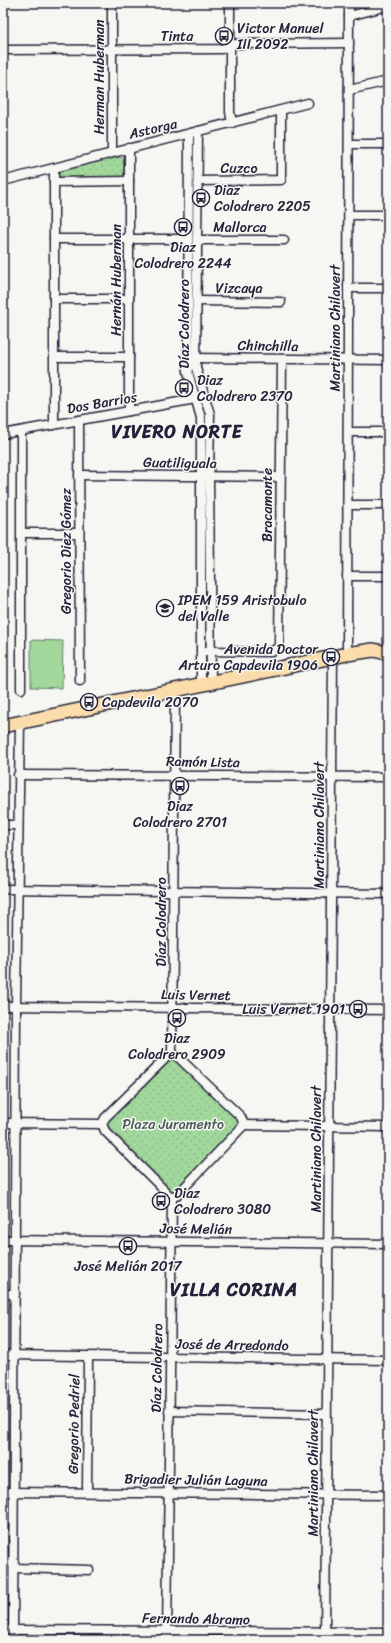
<svg xmlns="http://www.w3.org/2000/svg" width="391" height="1643" font-family="Sriracha,sans-serif">
	<defs>
		<pattern id="park-dots" width="8" height="8" patternUnits="userSpaceOnUse"><rect width="8" height="8" fill="#a2d89c"/><path d="M2 2h.1M6 6h.1" fill="none" stroke="#8bb987" stroke-width="1.8" stroke-linecap="round"/></pattern>
	</defs>
	<rect width="100%" height="100%" fill="#f6f6f2"/>
	<filter id="ink" filterUnits="userSpaceOnUse"><feTurbulence type="fractalNoise" baseFrequency=".025" numOctaves="2"/><feDisplacementMap in="SourceGraphic" scale="8" xChannelSelector="R" yChannelSelector="G"/><feConvolveMatrix kernelMatrix="1 2 1 2 8 2 1 2 1" color-interpolation-filters="sRGB"/></filter>
	<g filter="url(#ink)">
		<!-- green -->
		<path fill="#a2d89c" stroke="#627d6c" d="M31,640L63,641L62,688L31,687Z"/>
		<!-- park -->
		<g fill="url(#park-dots)" stroke="#627d6c">
			<path d="M120,157L124,160V176L122,178L59,179L58,177L59,171Z"/>
			<path d="M168,1056H177L244,1125L172,1198L102,1124Z"/>
		</g>
		<g fill="none" stroke-linecap="round" stroke-linejoin="round">
			<defs>
				<g id="minor">
					<path d="M112,3V152"/>
					<path d="M230,3V112L232,123"/>
					<path d="M349,16L388,6"/>
					<path d="M3,50L221,49L236,44L349,43"/>
					<path d="M349,90L388,81"/>
					<path d="M198,131L196,368L210,414L209,477L211,682"/>
					<path d="M189,134L188,372L201,418V684"/>
					<path d="M349,144H388"/>
					<path d="M54,168V425"/>
					<path d="M3,181L308,103"/>
					<path d="M198,181L281,180V111"/>
					<path d="M54,182L129,181"/>
					<path d="M349,215H388"/>
					<path d="M54,239H188"/>
					<path d="M197,240H284"/>
					<path d="M348,288H388"/>
					<path d="M54,299H129"/>
					<path d="M197,301L281,302"/>
					<path d="M54,357H129"/>
					<path d="M193,358L388,360"/>
					<path d="M129,411V148"/>
					<path d="M79,420L80,681"/>
					<path d="M348,432H388"/>
					<path d="M3,434L201,398"/>
					<path d="M79,475L280,477"/>
					<path d="M348,505H388"/>
					<path d="M22,533H79"/>
					<path d="M347,576H388"/>
					<path d="M206,651L271,652L279,647L282,359"/>
					<path d="M347,654L349,3"/>
					<path d="M21,689V431"/>
					<path d="M18,775L388,777"/>
					<path d="M3,825H18"/>
					<path d="M3,889L388,894"/>
					<path d="M3,1006L388,1010"/>
					<path d="M172,1054L175,690"/>
					<path d="M172,1054L177,1056L241,1117L244,1125"/>
					<path d="M3,1123L102,1124"/>
					<path d="M102,1124L105,1131L172,1198"/>
					<path d="M102,1124L105,1118L168,1056L172,1054"/>
					<path d="M244,1125L388,1127"/>
					<path d="M172,1198L177,1195L244,1125"/>
					<path d="M3,1240L388,1244"/>
					<path d="M3,1294H15"/>
					<path d="M3,1355L388,1360"/>
					<path d="M169,1411L326,1414"/>
					<path d="M87,1491L88,1357"/>
					<path d="M3,1492L388,1495"/>
					<path d="M3,1562H14"/>
					<path d="M14,1568L89,1570"/>
					<path d="M3,1630L388,1632"/>
					<path d="M13,1640L16,1006L20,722"/>
					<path d="M167,1640L172,1198"/>
					<path d="M325,1640L333,657"/>
				</g>
				<path id="primary" d="M3,726L347,654L373,650L388,653"/>
			</defs>
			<!-- minor casing -->
			<use href="#minor" stroke="#22223b" stroke-width="11"/>
			<!-- primary casing -->
			<use href="#primary" stroke="#22223b" stroke-width="16"/>
			<!-- minor -->
			<use href="#minor" stroke="#f6f6f2" stroke-width="8"/>
			<!-- primary -->
			<use href="#primary" stroke="#faddab" stroke-width="13"/>
		</g>
	</g>
	<!-- icons -->
	<defs>
		<symbol id="bus-ring" viewBox="-11 -11 22 22"><circle r="9.5" fill="#f6f6f2" stroke="#22223b" stroke-width="1.5"/><path d="M-5-6H5V4H4V6H2V4H-2V6H-4V4H-5ZM-3.5-4V0h7V-4ZM-3.5 1.2v1.5H-2V1.2ZM2 1.2v1.5H3.5V1.2Z" fill="#22223b"/></symbol>
		<symbol id="school-ring" viewBox="-11 -11 22 22"><circle r="9.5" fill="#f6f6f2" stroke="#22223b" stroke-width="1.5"/><path d="M0-5L7-2L0 1L-7-2ZM-4 1L0 2.5L4 1V4Q0 6-4 4Z" fill="#22223b"/></symbol>
	</defs>
	<g fill-rule="evenodd">
		<use href="#bus-ring" x="214" y="26" width="20" height="20"/>
		<use href="#bus-ring" x="191" y="188" width="20" height="20"/>
		<use href="#bus-ring" x="173" y="217" width="20" height="20"/>
		<use href="#bus-ring" x="174" y="378" width="20" height="20"/>
		<use href="#school-ring" x="155" y="598" width="20" height="20"/>
		<use href="#bus-ring" x="321" y="647" width="20" height="20"/>
		<use href="#bus-ring" x="79" y="692" width="20" height="20"/>
		<use href="#bus-ring" x="170" y="776" width="20" height="20"/>
		<use href="#bus-ring" x="348" y="999" width="20" height="20"/>
		<use href="#bus-ring" x="167" y="1008" width="20" height="20"/>
		<use href="#bus-ring" x="151" y="1191" width="20" height="20"/>
		<use href="#bus-ring" x="118" y="1236" width="20" height="20"/>
	</g>
	<g text-anchor="middle" dominant-baseline="central" stroke-width="3" stroke-linejoin="round" paint-order="stroke">
		<!-- poi labels -->
		<g font-size="14" fill="#22223b" stroke="#f6f6f2" text-anchor="start">
			<text x="237" y="28">Victor Manuel<tspan x="237" dy="16">III 2092</tspan></text>
			<text x="214" y="190">Diaz<tspan x="214" dy="16">Colodrero 2205</tspan></text>
			<text x="183" y="247" text-anchor="middle">Diaz<tspan x="183" dy="16">Colodrero 2244</tspan></text>
			<text x="197" y="380">Diaz<tspan x="197" dy="16">Colodrero 2370</tspan></text>
			<text x="178" y="600">IPEM 159 Aristobulo<tspan x="178" dy="16">del Valle</tspan></text>
			<text x="318" y="649" text-anchor="end">Avenida Doctor<tspan x="318" dy="16">Arturo Capdevila 1906</tspan></text>
			<text x="102" y="702">Capdevila 2070</text>
			<text x="180" y="806" text-anchor="middle">Diaz<tspan x="180" dy="16">Colodrero 2701</tspan></text>
			<text x="345" y="1009" text-anchor="end">Luis Vernet 1901</text>
			<text x="177" y="1038" text-anchor="middle">Diaz<tspan x="177" dy="16">Colodrero 2909</tspan></text>
			<text x="174" y="1193">Diaz<tspan x="174" dy="16">Colodrero 3080</tspan></text>
			<text x="128" y="1266" text-anchor="middle">José Melián 2017</text>
		</g>
		<!-- street labels -->
		<g font-size="14" fill="#22223b" stroke="#f6f6f2">
			<text x="177" y="36">Tinta</text>
			<text transform="translate(99 77) rotate(-90)">Herman Huberman</text>
			<text transform="translate(153 129) rotate(-13)">Astorga</text>
			<text x="239" y="168">Cuzco</text>
			<text x="240" y="227">Mallorca</text>
			<text transform="translate(116 280) rotate(-90)">Hernán Huberman</text>
			<text x="239" y="288">Vizcaya</text>
			<text transform="translate(184 324) rotate(-90)">Díaz Colodrero</text>
			<text transform="translate(335 328) rotate(-90)">Martiniano Chilavert</text>
			<text transform="translate(268 346) rotate(1)">Chinchilla</text>
			<text transform="translate(102 403) rotate(-10)">Dos Barrios</text>
			<text transform="translate(180 463) rotate(1)">Guatiliguala</text>
			<text transform="translate(267 505) rotate(-90)">Bracamonte</text>
			<text transform="translate(66 551) rotate(-90)">Gregorio Diez Gómez</text>
			<text transform="translate(203 762) rotate(1)">Ramón Lista</text>
			<text transform="translate(319 825) rotate(-90)">Martiniano Chilavert</text>
			<text transform="translate(161 922) rotate(-90)">Díaz Colodrero</text>
			<text transform="translate(196 995) rotate(1)">Luis Vernet</text>
			<text transform="translate(316 1149) rotate(-90)">Martiniano Chilavert</text>
			<text transform="translate(196 1229) rotate(1)">José Melián</text>
			<text transform="translate(232 1345) rotate(1)">José de Arredondo</text>
			<text transform="translate(157 1368) rotate(-89)">Díaz Colodrero</text>
			<text transform="translate(74 1424) rotate(-89)">Gregorio Pedriel</text>
			<text transform="translate(313 1473) rotate(-90)">Martiniano Chilavert</text>
			<text transform="translate(196 1480) rotate(1)">Brigadier Julián Laguna</text>
			<text transform="translate(196 1619) rotate(1)">Fernando Abramo</text>
		</g>
		<!-- park labels -->
		<g font-size="14" fill="#485958" stroke="#f6f6f2">
			<text x="173" y="1124">Plaza Juramento</text>
		</g>
		<!-- district labels -->
		<g font-size="18" font-weight="bold" letter-spacing="1" fill="#22223b" stroke="#f6f6f2">
			<text x="177" y="432">VIVERO NORTE</text>
			<text x="234" y="1290">VILLA CORINA</text>
		</g>
	</g>
	<!-- margin -->
	<rect width="391" height="1643" fill="none" stroke="#f6f6f2" stroke-width="16"/>
	<rect x="8" y="8" width="375" height="1627" fill="none" stroke="#22223b" stroke-width="1.5" filter="url(#ink)"/>
</svg>
